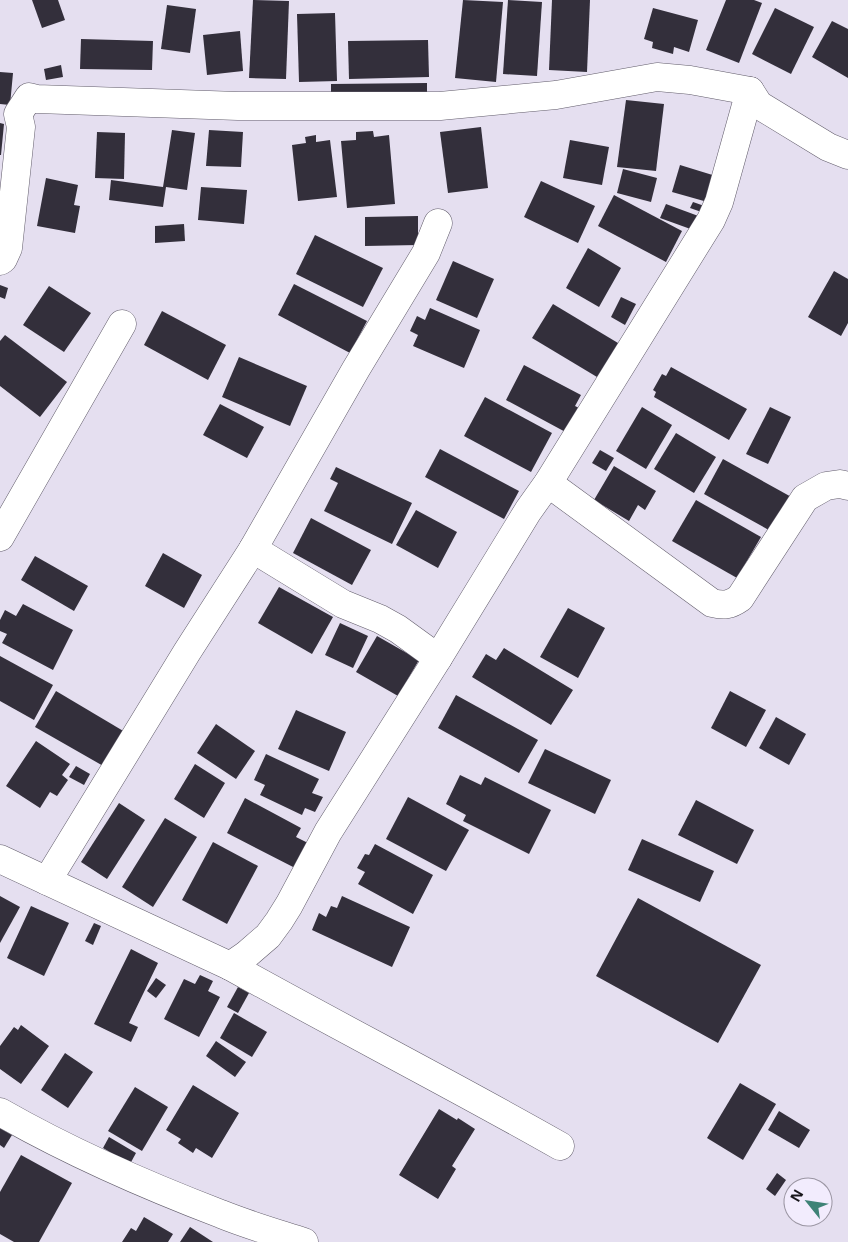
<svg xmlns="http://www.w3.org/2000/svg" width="848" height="1242" font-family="'Open Sans',sans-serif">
	<rect width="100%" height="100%" fill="#e5dff0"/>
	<!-- building -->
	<g fill="#332f3b">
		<path d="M32,0H58L65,20L42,28Z"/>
		<path d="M253,0L289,1L286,79L249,78Z"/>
		<path d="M463,0L503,2L496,82L455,78Z"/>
		<path d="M508,0L542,2L537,76L503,74Z"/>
		<path d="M552,0H590L587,72L549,70Z"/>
		<path d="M726,0H754L762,3L739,63L706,50Z"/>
		<path d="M167,5L196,9L190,53L161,49Z"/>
		<path d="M653,8L698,20L689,52L674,47L673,54L652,48L653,42L644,39Z"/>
		<path d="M775,8L814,27L791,74L752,54Z"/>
		<path d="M335,13L337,81L299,82L297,14Z"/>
		<path d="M832,21L848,29V78L812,57Z"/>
		<path d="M240,31L243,71L207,75L203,35Z"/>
		<path d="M81,39L153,41L152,70L80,69Z"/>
		<path d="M428,40L429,77L349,79L348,41Z"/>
		<path d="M61,65L63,77L46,80L44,69Z"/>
		<path d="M0,72L13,73L10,105L0,104Z"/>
		<path d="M427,83V94L331,95V84Z"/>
		<path d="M626,100L664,104L656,171L617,167Z"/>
		<path d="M0,123L4,124L1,155H0Z"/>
		<path d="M481,127L488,188L448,193L440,132Z"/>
		<path d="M172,130L195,133L187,190L166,187L163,207L109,200L111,180L163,187Z"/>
		<path d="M209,130L243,132L241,167L206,166Z"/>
		<path d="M373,131L374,137L389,135L395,204L347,208L341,141L356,140V132Z"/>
		<path d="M97,132L125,133L124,179L95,178Z"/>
		<path d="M316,135V142L330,140L337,197L298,201L292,145L306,143L305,137Z"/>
		<path d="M570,140L609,147L602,185L563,178Z"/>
		<path d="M680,165L719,177L711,203L672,192Z"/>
		<path d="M623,169L657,178L651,202L617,193Z"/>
		<path d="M46,178L78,185L74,205L80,206L75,233L37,226Z"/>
		<path d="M541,181L595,206L578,243L524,217Z"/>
		<path d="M201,187L247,190L244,224L198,220Z"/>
		<path d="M614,195L682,231L666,262L598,226Z"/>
		<path d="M693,202L713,209L710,215L690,208Z"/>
		<path d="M666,204L701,217L696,231L660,218Z"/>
		<path d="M418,216V245L365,246V217Z"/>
		<path d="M184,224L185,241L155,243V226Z"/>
		<path d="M315,235L383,268L363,307L296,274Z"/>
		<path d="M588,248L621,268L599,307L566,288Z"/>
		<path d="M453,261L494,279L477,318L436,300Z"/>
		<path d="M834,271L848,279V323L841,336L808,317Z"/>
		<path d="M294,284L367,321L350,353L278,315Z"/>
		<path d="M0,285L8,288L5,299L0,297Z"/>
		<path d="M49,286L91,313L64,352L23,325Z"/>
		<path d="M621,297L636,304L625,325L611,317Z"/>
		<path d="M553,304L623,346L602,380L532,338Z"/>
		<path d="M430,308L480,330L464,368L413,346L418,335L410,331L417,316L425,320Z"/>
		<path d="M162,311L226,345L208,380L144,345Z"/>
		<path d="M5,335L67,382L40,417L0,386V341Z"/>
		<path d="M239,357L307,386L290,426L222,397Z"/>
		<path d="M524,365L581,395L575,406L579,408L571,435L506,400Z"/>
		<path d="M671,367L747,409L729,440L654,397L656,392L653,390L662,374L666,376Z"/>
		<path d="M485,397L552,433L531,472L464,436Z"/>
		<path d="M220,404L264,427L247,458L203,435Z"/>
		<path d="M642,407L672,425L646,469L616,451Z"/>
		<path d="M770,407L791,417L768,464L746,454Z"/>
		<path d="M676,433L716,457L694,493L654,469Z"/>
		<path d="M440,449L519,491L504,519L425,477Z"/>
		<path d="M600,450L614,458L606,471L592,463Z"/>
		<path d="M723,459L795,499L776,534L704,494Z"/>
		<path d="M614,466L656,491L645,510L638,505L629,521L594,500Z"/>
		<path d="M336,467L412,503L392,544L324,511L338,483L330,479Z"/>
		<path d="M696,500L761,537L737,578L672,541Z"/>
		<path d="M416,510L457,532L438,568L396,545Z"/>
		<path d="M311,518L371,550L352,585L293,553Z"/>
		<path d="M163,553L202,575L184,608L145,586Z"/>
		<path d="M35,556L88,586L74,611L21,580Z"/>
		<path d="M279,587L333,617L312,654L258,623Z"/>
		<path d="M23,604L73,630L53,670L2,643L7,634L0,631V620L5,610L16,616Z"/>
		<path d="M568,608L605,628L578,678L540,657Z"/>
		<path d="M340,623L368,636L353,668L325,655Z"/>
		<path d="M377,636L419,660L398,696L356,672Z"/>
		<path d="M504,648L573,690L551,725L472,677L486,654L496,660Z"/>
		<path d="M0,656L53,685L34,720L0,701Z"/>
		<path d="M56,691L125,732L105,767L35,727Z"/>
		<path d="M730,691L766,710L746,747L711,728Z"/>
		<path d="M456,695L538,740L519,773L438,728Z"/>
		<path d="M296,710L346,732L329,771L278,749Z"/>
		<path d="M776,717L806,734L789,765L759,748Z"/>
		<path d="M216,724L255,751L236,779L197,753Z"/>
		<path d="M36,741L70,764L62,775L68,780L57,796L50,792L40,808L6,786Z"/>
		<path d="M545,749L611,780L595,814L528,783Z"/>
		<path d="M266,754L319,779L312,793L323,797L315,812L305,808L302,815L260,795L265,785L254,780Z"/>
		<path d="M195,764L225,783L204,818L174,799Z"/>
		<path d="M76,766L90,774L84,785L69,777Z"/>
		<path d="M460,775L481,785L485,777L551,810L529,854L463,821L466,815L446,804Z"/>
		<path d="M408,797L469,830L446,871L386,839Z"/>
		<path d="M245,798L301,828L296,837L310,844L297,869L227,833Z"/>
		<path d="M696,800L754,830L737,864L678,835Z"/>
		<path d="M119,803L145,820L107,879L81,862Z"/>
		<path d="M165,818L197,837L153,907L122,887Z"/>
		<path d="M642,839L714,871L700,902L628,870Z"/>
		<path d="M213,842L258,866L227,924L182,900Z"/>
		<path d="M375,844L433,875L413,914L358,884L365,872L357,868L365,854L369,855Z"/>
		<path d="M0,896L20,907L0,943Z"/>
		<path d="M342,896L410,927L392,967L312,930L319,913L326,917L331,906L337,908Z"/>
		<path d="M638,898L761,965L718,1043L596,976Z"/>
		<path d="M31,906L69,923L44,976L7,958Z"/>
		<path d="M94,923L101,926L93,945L85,941Z"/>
		<path d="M131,949L158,963L129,1023L138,1027L131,1042L94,1024Z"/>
		<path d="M200,975L213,981L208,991L220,997L199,1037L164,1019L184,979L195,984Z"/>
		<path d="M156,978L166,985L156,998L147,991Z"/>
		<path d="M238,987L249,993L238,1013L227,1007Z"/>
		<path d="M234,1013L267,1032L252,1057L220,1038Z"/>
		<path d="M21,1025L49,1046L21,1084L0,1069V1046L14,1027L18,1030Z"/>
		<path d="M216,1041L246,1062L235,1077L206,1056Z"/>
		<path d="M65,1053L93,1072L68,1108L41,1090Z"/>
		<path d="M740,1083L776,1104L743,1160L707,1138Z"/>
		<path d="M193,1085L239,1113L212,1158L196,1148L193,1153L178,1143L181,1139L166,1130Z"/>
		<path d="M135,1087L168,1107L142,1151L108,1131Z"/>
		<path d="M439,1109L457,1120L458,1118L475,1129L452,1166L456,1169L438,1199L399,1175Z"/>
		<path d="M779,1111L810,1130L799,1148L768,1130Z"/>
		<path d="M0,1128L12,1135L4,1148L0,1145Z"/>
		<path d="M109,1137L136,1153L130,1164L103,1148Z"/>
		<path d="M21,1155L72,1183L39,1242H14L0,1234V1192Z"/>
		<path d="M777,1173L786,1180L775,1196L766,1189Z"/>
		<path d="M144,1217L173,1234L168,1242H122L131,1228L136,1231Z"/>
		<path d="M190,1227L213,1242H180Z"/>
	</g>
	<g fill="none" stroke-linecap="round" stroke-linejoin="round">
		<defs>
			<g id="minor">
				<path d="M438,223L426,253L356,369L253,549L343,604L380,619L398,629L438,658"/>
				<path d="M0,261L3,259L8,248L21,127L18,114L29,97L37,99L238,106H440L556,95L657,77L690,80L750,91L759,105L828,147L848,155"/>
				<path d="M548,483L712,603C724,606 730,605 740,598L805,498L826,486L840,484L848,486"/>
				<path d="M0,537L122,324"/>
				<path d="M0,859L230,966L246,955L268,936L279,921L289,905L328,832L438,658L528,511L548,483L711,220L719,202L750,91"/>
				<path d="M47,881L187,652L253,549"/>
				<path d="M230,966C339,1027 451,1084 560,1146"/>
				<path d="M0,1112C70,1152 145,1185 221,1214C248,1225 276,1233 304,1242"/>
			</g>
		</defs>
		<!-- minor casing -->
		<use href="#minor" stroke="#625d6b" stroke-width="29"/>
		<!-- minor -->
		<use href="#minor" stroke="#fff" stroke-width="28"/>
	</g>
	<!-- north arrow -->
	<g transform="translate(808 1202) rotate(300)"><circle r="24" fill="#f2ecfd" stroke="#9b96a3"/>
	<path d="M0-4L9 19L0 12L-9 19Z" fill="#3e8276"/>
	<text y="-8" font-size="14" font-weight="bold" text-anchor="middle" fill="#18161b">N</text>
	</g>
</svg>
